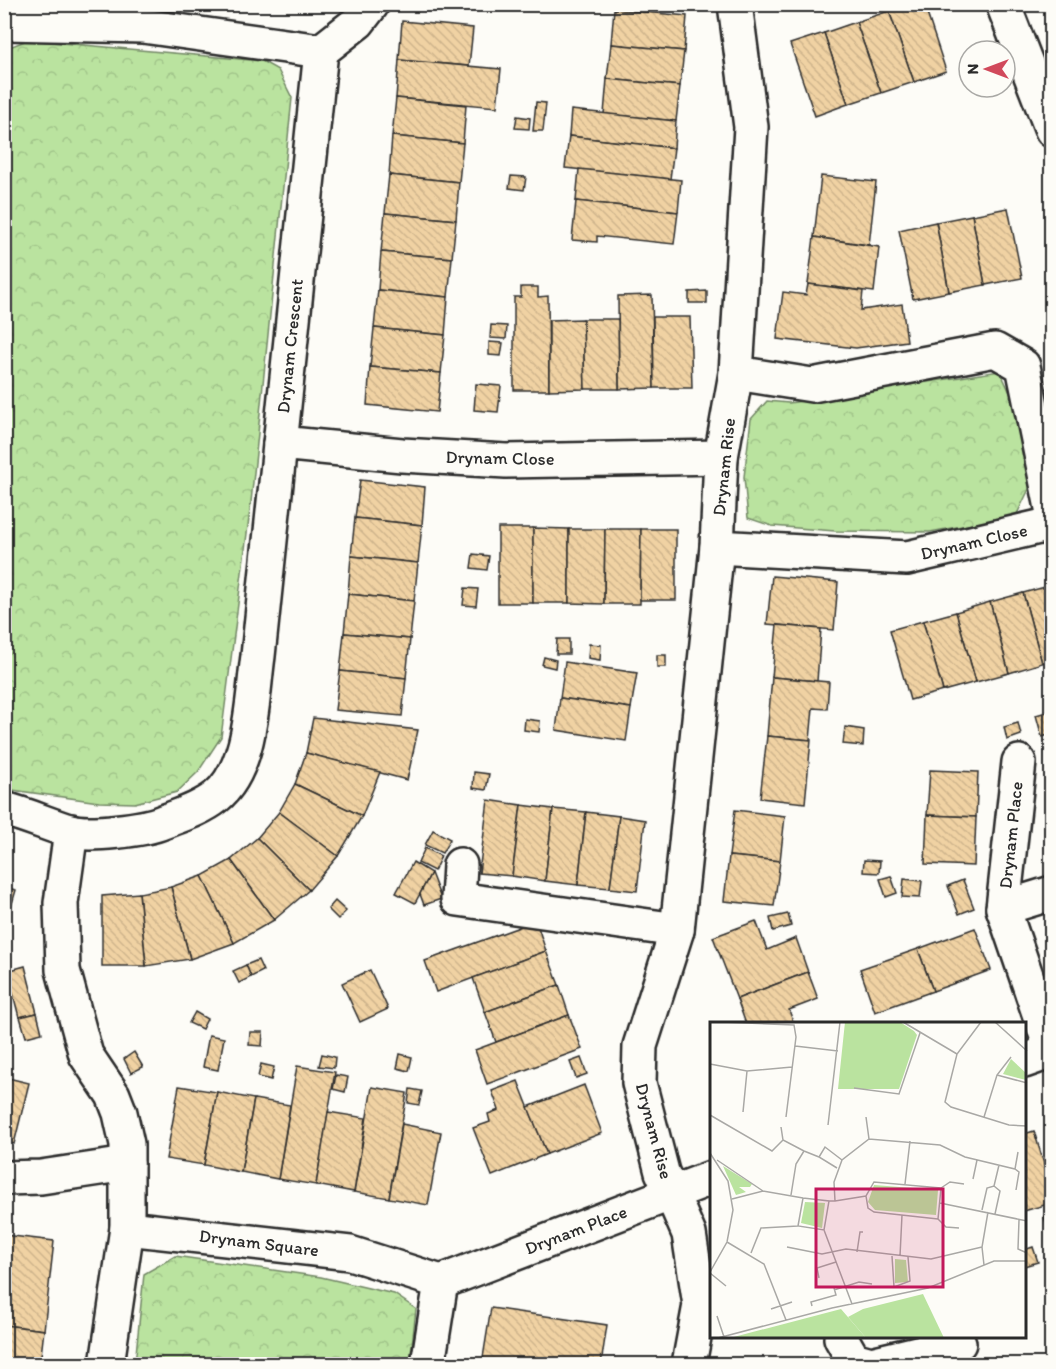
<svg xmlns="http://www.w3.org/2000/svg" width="1056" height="1369" font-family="Itim,sans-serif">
	<defs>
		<pattern id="forest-crowns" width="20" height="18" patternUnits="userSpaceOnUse" patternTransform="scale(1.5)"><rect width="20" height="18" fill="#bae39f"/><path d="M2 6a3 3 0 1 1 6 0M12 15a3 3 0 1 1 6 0" fill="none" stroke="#a0c389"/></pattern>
		<pattern id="building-back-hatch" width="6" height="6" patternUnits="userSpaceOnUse" patternTransform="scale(1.5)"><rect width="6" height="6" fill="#f0d2a3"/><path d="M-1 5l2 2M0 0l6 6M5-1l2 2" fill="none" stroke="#ceb48c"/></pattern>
	</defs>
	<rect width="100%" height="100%" fill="#fdfcf7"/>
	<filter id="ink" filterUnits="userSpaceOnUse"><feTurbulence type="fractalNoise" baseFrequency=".0167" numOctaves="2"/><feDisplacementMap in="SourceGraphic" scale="12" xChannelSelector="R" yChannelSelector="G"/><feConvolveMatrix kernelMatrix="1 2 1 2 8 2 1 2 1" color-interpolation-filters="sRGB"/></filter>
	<g filter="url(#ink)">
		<!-- forest -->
		<g fill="url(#forest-crowns)" stroke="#728765" stroke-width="1.5">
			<path d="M28,40L262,61L278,70L292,98L251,502L221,737L198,772L177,792L135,803L99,802L5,789L4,54L9,47Z"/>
			<path d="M1000,371L1011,395L1023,437L1030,487L1016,516L930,532L835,531L772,526L748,518L744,477L751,419L767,401L789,403Z"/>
			<path d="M175,1256L321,1277L394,1294L416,1309L410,1364H135L144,1274Z"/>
		</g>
		<!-- building -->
		<g fill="url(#building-back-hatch)" stroke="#2b2b2b" stroke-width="1.5">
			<path d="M907,4H924L946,71L914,82L889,11Z"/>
			<path d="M614,9L687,16L684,51L611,44Z"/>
			<path d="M889,11L914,82L881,93L856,22Z"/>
			<path d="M402,21L473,28L469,66L399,60Z"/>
			<path d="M856,22L881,93L848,104L824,33Z"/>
			<path d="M824,33L848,104L815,116L790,44Z"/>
			<path d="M611,44L684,51L680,86L607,79Z"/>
			<path d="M399,60L501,69L497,107L396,98Z"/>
			<path d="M607,79L680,86L676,121L604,114Z"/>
			<path d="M396,98L466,105L463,143L392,136Z"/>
			<path d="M536,102L546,103L543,131H533Z"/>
			<path d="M571,110L676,121L674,148L569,136Z"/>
			<path d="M517,116L530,118L529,129L515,128Z"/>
			<path d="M392,136L463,143L459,182L389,175Z"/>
			<path d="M569,136L674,148L670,179L565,168Z"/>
			<path d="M579,169L681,180L678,212L576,201Z"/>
			<path d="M389,175L459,182L456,220L385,213Z"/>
			<path d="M511,176L526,177L524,190L509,188Z"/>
			<path d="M821,176L876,182L869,245L814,237Z"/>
			<path d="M576,201L678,212L674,244L597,236V242L572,240Z"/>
			<path d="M1008,208L1022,278L985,285L972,215Z"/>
			<path d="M385,213L456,220L452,258L381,252Z"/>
			<path d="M972,215L985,285L949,292L936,222Z"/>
			<path d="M936,222L949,292L913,299L899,230Z"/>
			<path d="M814,237L879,247L874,292L808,284Z"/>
			<path d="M381,252L452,258L448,297L378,290Z"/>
			<path d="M808,284L863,291L861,310L902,304L907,341L856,348L777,339L783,292L806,295Z"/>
			<path d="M521,287H538V297L548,296L549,390H514V297H521Z"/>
			<path d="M378,290L448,297L445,335L374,328Z"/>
			<path d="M707,291V303H689V292Z"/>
			<path d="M652,295L654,388L619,389L618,296Z"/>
			<path d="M653,317H690L692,388H654Z"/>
			<path d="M583,319L585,389L549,390V320Z"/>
			<path d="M583,319H618L619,389H585Z"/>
			<path d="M491,325L507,326L506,339L490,338Z"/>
			<path d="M374,328L445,335L441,373L370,367Z"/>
			<path d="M489,342L503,343L501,356L489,355Z"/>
			<path d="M370,367L441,373L437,412L367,405Z"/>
			<path d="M476,384L501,386L498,412L474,410Z"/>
			<path d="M360,480L425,487L422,525L355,518Z"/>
			<path d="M355,518L422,525L418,563L351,556Z"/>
			<rect x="498" y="528" width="35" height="75"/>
			<path d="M533,528L569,529V603H533Z"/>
			<path d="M569,529H605L604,604L569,603Z"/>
			<path d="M605,529H641L640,604H604Z"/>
			<path d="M641,529H676V600H640Z"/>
			<path d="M473,554L489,556L487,570L471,568Z"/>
			<path d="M351,556L418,563L414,601L348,594Z"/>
			<path d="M772,576L838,582L834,630L767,624Z"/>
			<path d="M1052,585V661L1042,663L1023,593Z"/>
			<path d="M465,588L478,589L476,606L463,605Z"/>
			<path d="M1023,593L1042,663L1009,673L990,602Z"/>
			<path d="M348,594L414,601L410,639L344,633Z"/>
			<path d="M990,602L1009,673L976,682L956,612Z"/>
			<path d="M956,612L976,682L943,691L923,621Z"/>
			<path d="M923,621L943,691L910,700L890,630Z"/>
			<path d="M777,625L821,629L817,681L772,677Z"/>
			<path d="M344,633L410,639L406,678L340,671Z"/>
			<path d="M557,639H569V654H556Z"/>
			<path d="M589,644L601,645L600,660L588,658Z"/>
			<rect x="657" y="655" width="9" height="12"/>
			<path d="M544,657L556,660L555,668L542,665Z"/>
			<path d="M565,662L637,673L631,708L560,698Z"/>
			<path d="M340,671L406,678L402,716L335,710Z"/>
			<path d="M772,677L829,682L827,709L813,708L810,740L767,736Z"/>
			<path d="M560,698L631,708L626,741L556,730Z"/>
			<path d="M1050,711L1052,734L1042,737L1036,715Z"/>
			<path d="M313,718L418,730L407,780L306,753Z"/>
			<path d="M525,719L540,721L539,732L524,730Z"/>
			<path d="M1018,723L1021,735L1007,740L1004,727Z"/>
			<path d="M845,727L864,730L863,746L843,744Z"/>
			<path d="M767,736L811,740L805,803L760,798Z"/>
			<path d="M306,753L380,772L362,816L295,784Z"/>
			<path d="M930,770L978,772L976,817L927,815Z"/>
			<path d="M474,772L489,774L486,790L473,788Z"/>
			<path d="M295,784L362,816L338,856L279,812Z"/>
			<path d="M488,800L521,805L512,876L479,873Z"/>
			<path d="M521,805L553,809L545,881L512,876Z"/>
			<path d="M553,809L586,812L578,885L545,881Z"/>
			<path d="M735,810L785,816L780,861L729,856Z"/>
			<path d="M279,812L338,856L309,890L257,838Z"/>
			<path d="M586,812L619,816L610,888L578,885Z"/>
			<path d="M927,815L976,817L974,866L925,864Z"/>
			<path d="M619,816L645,820L637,891L610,888Z"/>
			<path d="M433,830L450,839L442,853L425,845Z"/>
			<path d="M257,838L309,890L274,920L231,860Z"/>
			<path d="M425,848L441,856L434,871L418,863Z"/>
			<path d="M729,856L780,861L774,906L724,901Z"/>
			<path d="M231,860L274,920L234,943L202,876Z"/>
			<path d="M864,860L880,861L879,873L863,872Z"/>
			<path d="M413,862L431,873L415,903L396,893Z"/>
			<path d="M431,873L441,899L424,905L420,894Z"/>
			<path d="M202,876L234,943L190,959L171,887Z"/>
			<path d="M891,876L897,893L886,897L880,879Z"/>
			<path d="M904,879L922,881L920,898L902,897Z"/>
			<path d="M963,880L974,908L959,914L948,886Z"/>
			<path d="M4,887L16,890L4,931Z"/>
			<path d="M171,887L190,959L146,966L139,893Z"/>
			<path d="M139,893L146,966H102V896Z"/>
			<path d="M335,901L346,911L338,919L328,909Z"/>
			<path d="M788,914L791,926L773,931L770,918Z"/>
			<path d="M536,921L546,951L436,992L425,961Z"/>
			<path d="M756,921L767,950L796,938L808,972L737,999L713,937Z"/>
			<path d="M975,928L991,970L933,991L918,949Z"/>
			<path d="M918,949L933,991L875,1012L860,969Z"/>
			<path d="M546,951L559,985L485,1012L473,978Z"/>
			<path d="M258,960L263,971L251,977L246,965Z"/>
			<path d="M246,965L251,977L239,983L233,971Z"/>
			<path d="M25,966L37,1013L19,1017L7,971Z"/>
			<path d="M370,970L388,1009L360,1022L342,983Z"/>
			<path d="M808,972L818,999L789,1010L794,1024H746L737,999Z"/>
			<path d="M559,985L569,1015L496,1042L485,1012Z"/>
			<path d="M195,1012L207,1019L202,1029L189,1023Z"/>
			<path d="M37,1013L42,1033L26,1037L20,1017Z"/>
			<path d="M569,1015L582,1049L487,1084L475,1050Z"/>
			<path d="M250,1032H263L262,1046L249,1045Z"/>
			<path d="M209,1035L224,1038L218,1070L203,1067Z"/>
			<path d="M134,1052L143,1067L131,1073L124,1059Z"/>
			<path d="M322,1054L335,1057L334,1068L319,1066Z"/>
			<path d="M400,1054L412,1057L409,1071L397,1068Z"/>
			<path d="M581,1058L587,1074L576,1078L570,1062Z"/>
			<path d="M261,1064L274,1067L271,1080L258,1077Z"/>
			<path d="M297,1066L335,1072L316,1185L278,1179Z"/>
			<path d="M336,1075L348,1077L345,1092L333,1089Z"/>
			<path d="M4,1077L29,1083L14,1144L4,1142Z"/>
			<path d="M518,1081L547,1154L492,1176L473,1128L490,1122L488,1114L499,1110L492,1091Z"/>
			<path d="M584,1085L602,1133L547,1154L528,1107Z"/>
			<path d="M179,1086L217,1092L204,1165L166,1159Z"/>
			<path d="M372,1087L407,1093L389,1198L354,1192Z"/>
			<path d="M410,1089L422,1091L419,1105L408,1103Z"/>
			<path d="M217,1092L254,1099L241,1172L204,1165Z"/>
			<path d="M254,1099L290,1105L278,1179L241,1172Z"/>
			<path d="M328,1112L366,1118L354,1192L316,1185Z"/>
			<path d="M402,1124L441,1132L428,1205L389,1198Z"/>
			<path d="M1034,1131L1052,1190V1203L1024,1211V1134Z"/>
			<path d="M1052,1214V1244L1044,1216Z"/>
			<path d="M4,1235L54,1241L44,1330L4,1325Z"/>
			<path d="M1033,1247L1038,1262L1024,1266V1250Z"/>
			<path d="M491,1308L607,1325L601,1364H482Z"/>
			<path d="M4,1325L44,1330L40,1364H4Z"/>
		</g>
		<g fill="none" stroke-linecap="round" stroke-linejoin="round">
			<defs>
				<g id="minor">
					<path d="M1003,4L1052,130"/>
					<path d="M4,23L143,26L321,51"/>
					<path d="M321,51L358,22L372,4"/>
					<path d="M736,373L812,385L995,350L1023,366L1052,508"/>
					<path d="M280,443L402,455L506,461L721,457"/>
					<path d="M717,547L907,558L1052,524"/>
					<path d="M1019,762L1003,908L1052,1051"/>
					<path d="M4,809C27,815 47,824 69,831C89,836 144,830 163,822C181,815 201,809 216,797C252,768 252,698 258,656L321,51"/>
					<path d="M71,831L61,903L63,970L86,1055L113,1095L120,1113L127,1144V1164"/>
					<path d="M460,865L458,899L677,930"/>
					<path d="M1003,908L1052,893"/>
					<path d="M1024,1061L1052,1051"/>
					<path d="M4,1178L41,1177L127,1164V1228L107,1364"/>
					<path d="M127,1228L350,1253L441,1282L428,1364"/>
					<path d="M441,1282L711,1178"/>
					<path d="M841,1338L853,1359L871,1364L959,1343"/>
					<path d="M689,1364L700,1305L689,1234L662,1172L639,1083L640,1046L677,930L717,547L721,457L736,373L751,127L735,4"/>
				</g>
			</defs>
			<!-- minor casing -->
			<use href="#minor" stroke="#2b2b2b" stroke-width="38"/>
			<!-- minor -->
			<use href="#minor" stroke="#fdfcf7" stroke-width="33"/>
		</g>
	</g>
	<g text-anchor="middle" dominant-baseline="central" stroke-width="4.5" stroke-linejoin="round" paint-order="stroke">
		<!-- street labels -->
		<g font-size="18" fill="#2b2b2b" stroke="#fdfcf7">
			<text transform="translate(290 346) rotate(-84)">Drynam Crescent</text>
			<text transform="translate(500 458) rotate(1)">Drynam Close</text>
			<text transform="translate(724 467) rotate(-84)">Drynam Rise</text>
			<text transform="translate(974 542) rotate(-13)">Drynam Close</text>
			<text transform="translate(1011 835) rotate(-84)">Drynam Place</text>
			<text transform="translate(654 1131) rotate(75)">Drynam Rise</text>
			<text transform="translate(576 1230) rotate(-21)">Drynam Place</text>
			<text transform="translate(259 1243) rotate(7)">Drynam Square</text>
		</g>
	</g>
	<!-- overview -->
	<g transform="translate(710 1022)">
		<rect width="316" height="316" fill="#fdfcf7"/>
		<path d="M13,144L42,162L40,165H29L36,170L26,173ZM131,287L156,316H20Z" fill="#bae39f"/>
		<path d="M135,0H190L204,9L207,13L189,67H128ZM301,37L316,51V58L293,52ZM164,163L228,168L226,193L165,188L158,180ZM95,180L115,181L112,206L91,201ZM185,237L196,238L198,260L185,261ZM213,272L234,316H156L138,295L153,287Z" fill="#bae39f"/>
		<path fill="none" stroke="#a9a8a5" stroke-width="1.5" d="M12,0L84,3L86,15L76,95M193,0L247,32M271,0L247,32L235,80L241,85L299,103L317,104M285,0L317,29M85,24L128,29M0,42L37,49L82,45M287,53L317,61M144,66L189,72L210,11M33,90L37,49M0,93L62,129L73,118M156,95L159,117M274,95L287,53L301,35M118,103L130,0M71,105L73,118L94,129M0,131L18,159L23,188L17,220L0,250M7,138L53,169M127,146L109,135L115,125L132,138M305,147L309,150L306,168M263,157L267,138M195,162L200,119M284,164L289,143M231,166L240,160L254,162M81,173L86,142L94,129L109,135M93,176L119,179L114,208L88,204ZM22,177L53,169L93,176M119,179H125L124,160L132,138L159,117L230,123L255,135L305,147L308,130M125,179L156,174M230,181L317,199M272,188L277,166L284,164L290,169L285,192M228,197L164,190L158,186L156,174L164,160L231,166M228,197L231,166M228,197L236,205L249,206M309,198L308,227L317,231M114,208L142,282M17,220L54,242L76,298M77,225L112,232L136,227L221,237L272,225M147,230L150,210H153M41,231L51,206L88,204M182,234L184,265L200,259L198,235M190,234L192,193M274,243L272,225L278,190M0,251L16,264M109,256L107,246L126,240M124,268L149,260L162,262M102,284L101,280L126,273L124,266M61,287L82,280M7,294L14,315M8,316L122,286L218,266L284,239H317"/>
		<path fill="#c2185b" fill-opacity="0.15" stroke="#c2185b" stroke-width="3" d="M106,167H233V265H106Z"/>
		<rect width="316" height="316" fill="none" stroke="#2b2b2b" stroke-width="3"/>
	</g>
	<!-- margin -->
	<rect width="1056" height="1369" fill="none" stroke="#fdfcf7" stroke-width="24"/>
	<rect x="12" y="12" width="1032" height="1345" fill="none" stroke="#2b2b2b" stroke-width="2" filter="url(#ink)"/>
	<!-- north arrow -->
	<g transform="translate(987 69) rotate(270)"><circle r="28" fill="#fdfcf7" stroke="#a9a8a5" stroke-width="1.5"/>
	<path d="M0-4.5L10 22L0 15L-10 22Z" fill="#d1495b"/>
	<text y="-9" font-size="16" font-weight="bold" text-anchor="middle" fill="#2b2b2b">N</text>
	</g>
</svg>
